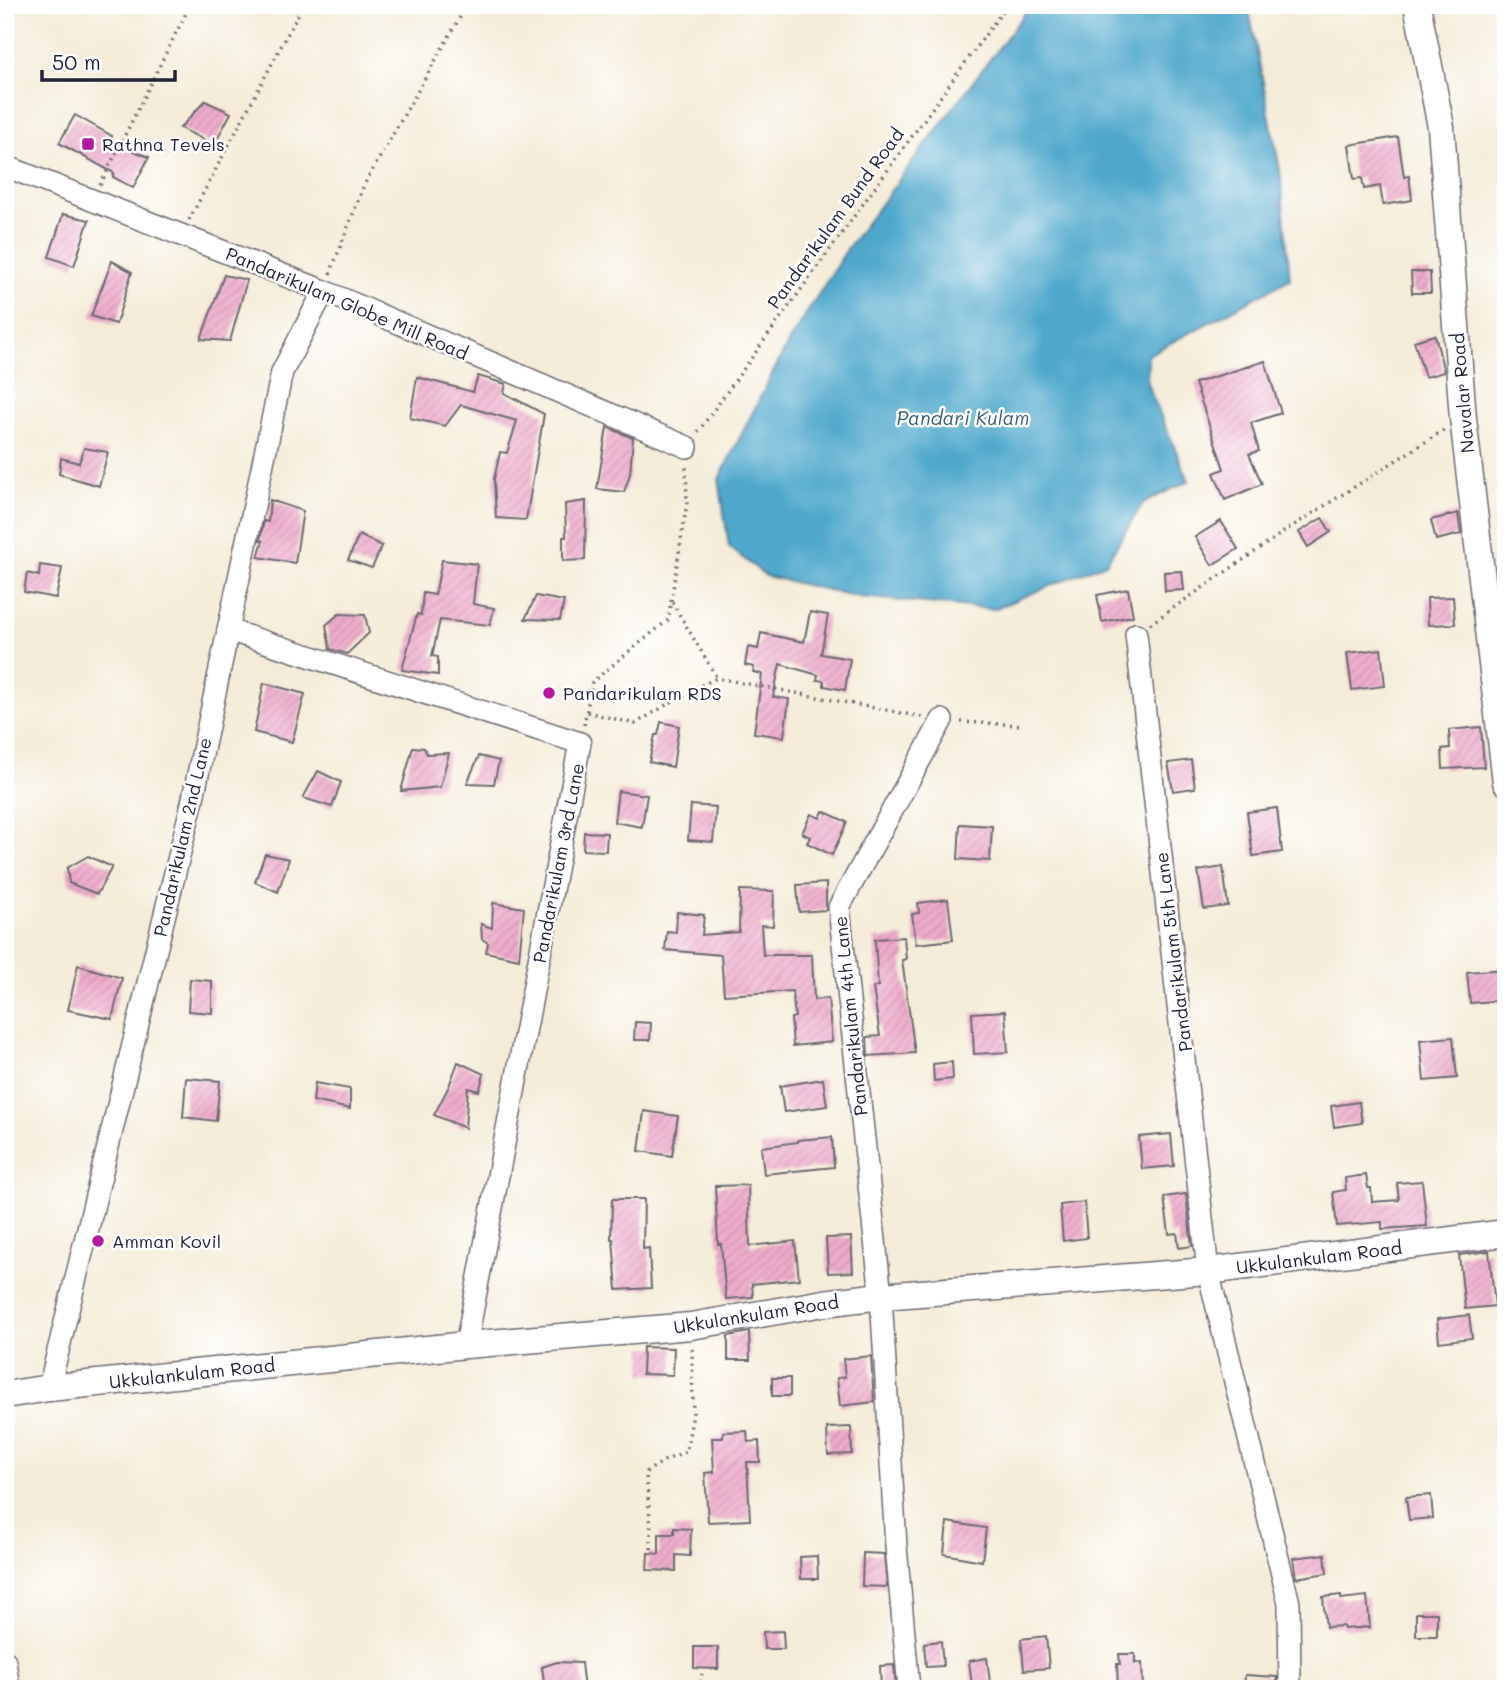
<svg xmlns="http://www.w3.org/2000/svg" width="1511" height="1694" font-family="Mali,sans-serif">
	<defs>
		<pattern id="building-hatch" width="6" height="6" patternUnits="userSpaceOnUse" patternTransform="scale(1.75)"><rect width="6" height="6" fill="#eeabca"/><path d="M-1 1l2-2M0 6l6-6M5 7l2-2" fill="none" stroke="#cc93ae"/></pattern>
	</defs>
	<rect width="100%" height="100%" fill="#fff"/>
	<filter id="ink" filterUnits="userSpaceOnUse"><feTurbulence type="fractalNoise" baseFrequency=".0143" numOctaves="2"/><feDisplacementMap in="SourceGraphic" scale="14" xChannelSelector="R" yChannelSelector="G"/><feConvolveMatrix kernelMatrix="1 2 1 2 8 2 1 2 1" color-interpolation-filters="sRGB"/></filter>
	<filter id="wash" filterUnits="userSpaceOnUse"><feTurbulence type="fractalNoise" baseFrequency=".00686" numOctaves="4" result="noise"/><feDisplacementMap in="SourceGraphic" scale="28" xChannelSelector="R" yChannelSelector="G"/><feGaussianBlur stdDeviation="1.57" result="paint"/><feColorMatrix in="noise" values="0 0 0 0 0 0 0 0 0 0 0 0 0 0 0 0 0 1.4 0 .05"/><feComposite in="paint" operator="in"/></filter>
	<g filter="url(#wash)">
		<rect width="100%" height="100%" fill="#f4ecd8"/>
		<!-- water -->
		<path fill="#4fa8cc" stroke="#386584" stroke-width="2" d="M1031,5H1248L1280,170L1290,279L1148,355L1147,384L1189,481L1143,503L1106,563L994,609L859,597L766,576L729,547L719,479L789,341L849,246Z"/>
		<g id="blocks">
			<!-- building -->
			<g fill="url(#building-hatch)">
				<path d="M205,101L231,113L214,145L180,128Z"/>
				<path d="M75,115L112,136L110,142L149,157L133,188L113,177L114,173L59,143Z"/>
				<path d="M1398,137L1404,177L1409,176L1412,200L1383,205L1380,186L1364,189L1362,178L1354,179L1349,145Z"/>
				<path d="M63,214L89,220L74,266L49,257Z"/>
				<path d="M112,261L132,272L116,324L91,316Z"/>
				<path d="M1411,272H1430L1431,293H1412Z"/>
				<path d="M224,275L247,280L230,341L201,339Z"/>
				<path d="M1435,335L1444,372L1425,377L1414,341Z"/>
				<path d="M1265,361L1281,413L1251,423L1259,451L1249,454L1262,484L1225,500L1214,473L1224,469L1195,383Z"/>
				<path d="M478,376L506,384L504,393L544,414L526,520L496,518L494,479L500,452L507,453L517,421L461,405L445,426L410,418L417,377L473,392Z"/>
				<path d="M607,427L633,438L630,474L624,492L597,489Z"/>
				<path d="M84,448L108,452L99,486L59,474L61,458L79,463Z"/>
				<path d="M270,500L303,511L295,563L258,557L263,541L260,540L264,521L268,522Z"/>
				<path d="M586,501L585,560L563,561V537H566L565,504Z"/>
				<path d="M1458,513L1461,534L1436,540L1431,520Z"/>
				<path d="M1322,518L1331,532L1308,547L1299,532Z"/>
				<path d="M1221,521L1238,549L1212,565L1195,537Z"/>
				<path d="M359,535L382,546L372,568L348,560Z"/>
				<path d="M442,560L477,564L473,604L494,608L490,625L440,620L432,656L438,657V675L402,670L417,614L421,615L423,593L435,595Z"/>
				<path d="M40,565L62,568L56,598L24,592L27,573L39,576Z"/>
				<path d="M1182,571L1184,590L1165,591L1164,572Z"/>
				<path d="M1128,589L1133,616L1102,622L1097,595Z"/>
				<path d="M536,596L564,601L560,620L525,619Z"/>
				<path d="M1453,597L1455,624L1428,625L1427,598Z"/>
				<path d="M810,612L828,615L821,654L850,659L845,690L824,686V681L817,680L818,675L780,664L773,697L789,699L784,737L754,733L762,674L753,672L754,667L745,665L748,647L758,649L761,633L804,642Z"/>
				<path d="M339,614L365,615L369,633L347,654L330,649L326,625Z"/>
				<path d="M1381,649L1385,686L1352,690L1347,653Z"/>
				<path d="M264,683L305,694L292,742L254,732Z"/>
				<path d="M661,722L679,726L673,767L649,762L655,735H658Z"/>
				<path d="M1481,727L1484,767L1443,769L1442,749L1450,748L1449,730Z"/>
				<path d="M413,747L424,748L427,754L449,753L440,787L401,791Z"/>
				<path d="M479,756L499,761L494,784L467,783Z"/>
				<path d="M1191,760L1195,788L1173,791L1168,763Z"/>
				<path d="M318,771L341,782L332,807L303,798Z"/>
				<path d="M618,791L647,795L642,827L614,822Z"/>
				<path d="M691,805L716,807L713,842L688,840Z"/>
				<path d="M1277,808L1282,852L1253,856L1247,812Z"/>
				<path d="M823,811L847,822L832,855L807,843L810,837L802,833L811,814L820,818Z"/>
				<path d="M960,824L992,826L990,861L958,859Z"/>
				<path d="M584,832L607,833L606,851L583,850Z"/>
				<path d="M265,854L289,859L278,892L255,882Z"/>
				<path d="M88,856L112,867L97,894L69,883L67,868Z"/>
				<path d="M1223,867L1228,906L1204,909L1198,871Z"/>
				<path d="M826,883V910L799,912L797,885Z"/>
				<path d="M740,890L774,891L773,926L761,925L763,955H812L814,1000L828,998L832,1042L793,1046L791,1018L795,1017L792,991L724,995L721,955L665,950L667,931L676,932L677,912L704,915L702,935L739,932Z"/>
				<path d="M948,899L953,940L916,944L912,914L919,913L918,903Z"/>
				<path d="M493,903L524,908L519,959L486,952L488,943L482,939L481,924L492,928Z"/>
				<path d="M904,937L906,959L902,960L915,1053L868,1056L867,1037L880,1036L873,987L878,986L875,939Z"/>
				<path d="M78,965L122,978L112,1019L68,1010Z"/>
				<path d="M1506,969V1000L1470,1003L1467,972Z"/>
				<path d="M190,979L212,981V1013L188,1011Z"/>
				<path d="M1005,1011L1008,1052L974,1054L972,1013Z"/>
				<path d="M635,1022L651,1023L650,1040H634Z"/>
				<path d="M1453,1037L1457,1078L1424,1081L1420,1040Z"/>
				<path d="M458,1062L484,1074L479,1091L468,1088L465,1128L434,1115L449,1086Z"/>
				<path d="M952,1062L953,1079L934,1081L933,1064Z"/>
				<path d="M186,1078L220,1081L216,1121L183,1117Z"/>
				<path d="M823,1079L827,1106L784,1112L780,1086Z"/>
				<path d="M315,1083L350,1089V1109L313,1101Z"/>
				<path d="M1359,1102L1362,1123L1334,1127L1331,1106Z"/>
				<path d="M644,1111L678,1116L672,1156L639,1151Z"/>
				<path d="M1171,1134L1174,1166L1142,1169L1139,1137Z"/>
				<path d="M832,1137L834,1167L764,1174L761,1147L798,1142V1140Z"/>
				<path d="M1366,1175L1368,1188H1371L1372,1202L1399,1200L1397,1183L1422,1181L1427,1226L1382,1229V1222L1337,1226L1333,1192L1346,1190L1345,1178Z"/>
				<path d="M748,1185L750,1246L795,1241L799,1279L752,1284L753,1297L726,1299L721,1244H718L715,1186Z"/>
				<path d="M1186,1194L1192,1246L1179,1248L1177,1233L1169,1234L1164,1197Z"/>
				<path d="M612,1199H644L643,1249L649,1248L651,1288L617,1290L613,1239H611Z"/>
				<path d="M1084,1202L1087,1238L1063,1241L1060,1205Z"/>
				<path d="M851,1237L853,1272L828,1273L826,1238Z"/>
				<path d="M1489,1251L1495,1306L1465,1309L1459,1255Z"/>
				<path d="M1469,1315L1472,1338L1439,1342L1437,1319Z"/>
				<path d="M749,1332L750,1360H728V1336Z"/>
				<path d="M643,1347L674,1348L673,1375L642,1374Z"/>
				<path d="M871,1356L874,1402L840,1406L837,1378L845,1377L843,1359Z"/>
				<rect x="772" y="1378" width="18" height="18"/>
				<path d="M851,1427L852,1454L828,1455L827,1428Z"/>
				<path d="M747,1431L748,1442L759,1441L760,1462H747L750,1520L708,1522L705,1473L714,1472L712,1438H723V1432Z"/>
				<path d="M1431,1495L1433,1518L1409,1520L1406,1497Z"/>
				<path d="M947,1522L986,1528L982,1561L944,1554Z"/>
				<path d="M674,1528L691,1529L690,1556L676,1555V1571L647,1570L648,1553L659,1554V1534H674Z"/>
				<path d="M863,1553L884,1554L887,1587L862,1586Z"/>
				<path d="M1325,1554L1327,1573L1296,1578L1293,1558Z"/>
				<path d="M817,1556L818,1579H801L800,1557Z"/>
				<path d="M1341,1595V1599L1367,1596L1370,1627L1344,1629L1343,1626L1326,1627L1323,1597Z"/>
				<rect x="1416" y="1613" width="21" height="23"/>
				<path d="M783,1631L784,1649H764L763,1632Z"/>
				<path d="M1046,1636L1049,1668L1024,1670L1021,1639Z"/>
				<path d="M941,1641L943,1666L926,1667L924,1643Z"/>
				<path d="M694,1647H718V1669L694,1668Z"/>
				<path d="M1119,1654H1135V1663H1142L1143,1689H1118L1117,1664H1120Z"/>
				<path d="M987,1658L990,1683L972,1686L969,1661Z"/>
				<path d="M557,1662L581,1663L584,1689H545L542,1667Z"/>
				<path d="M894,1665L896,1689H881L880,1666Z"/>
				<path d="M1245,1675L1277,1677V1689H1244Z"/>
			</g>
		</g>
	</g>
	<g filter="url(#ink)">
		<use href="#blocks" fill-opacity="0" stroke="#6c6972" stroke-width="2"/>
		<g fill="none" stroke-linecap="round" stroke-linejoin="round">
			<defs>
				<g id="minor">
					<path d="M5,166L324,291L687,447"/>
					<path d="M228,630L580,743L466,1345"/>
					<path d="M1136,634L1208,1271L1289,1603L1290,1689"/>
					<path d="M49,1388L192,803L282,372L324,291"/>
					<path d="M5,1661L9,1689"/>
					<path d="M909,1689L896,1546L881,1296L839,907L942,720"/>
				</g>
				<g id="tertiary">
					<path d="M1417,5L1441,127L1463,418L1506,782"/>
					<path d="M5,1395L49,1388L466,1345L691,1326L824,1303L881,1296L1208,1271L1506,1233"/>
				</g>
			</defs>
			<!-- minor casing -->
			<use href="#minor" stroke="#6c6972" stroke-width="24"/>
			<!-- tertiary casing -->
			<use href="#tertiary" stroke="#6c6972" stroke-width="29"/>
			<!-- path -->
			<g stroke="#6c6972" stroke-width="3.5" stroke-dasharray="2 5" stroke-linecap="butt">
				<path d="M5,6L6,5"/>
				<path d="M100,185L190,5"/>
				<path d="M189,220L303,5"/>
				<path d="M330,274L364,185L467,5"/>
				<path d="M698,432L1007,5"/>
				<path d="M672,602L717,678"/>
				<path d="M1150,624L1285,531L1444,430"/>
				<path d="M587,712L635,724L691,690L717,678L922,717"/>
				<path d="M961,722L1022,725"/>
				<path d="M584,725L592,682L668,620L687,503L686,464"/>
				<path d="M651,1549C652,1523 647,1498 646,1472L664,1461L686,1452L693,1414L692,1346"/>
				<path d="M699,1689L702,1674"/>
			</g>
			<!-- minor -->
			<use href="#minor" stroke="#fff" stroke-width="21"/>
			<!-- tertiary -->
			<use href="#tertiary" stroke="#fff" stroke-width="26"/>
		</g>
	</g>
	<!-- markers -->
	<g fill="#b5179e" stroke="#fff" stroke-width="2.5">
		<rect x="81" y="137" width="14" height="14" rx="3.5"/>
		<circle cx="549" cy="693" r="7"/>
		<circle cx="98" cy="1241" r="7"/>
	</g>
	<g text-anchor="middle" dominant-baseline="central" stroke-width="5" stroke-linejoin="round" paint-order="stroke">
		<!-- poi labels -->
		<g font-size="18" fill="#22223b" stroke="#fff" text-anchor="start">
			<text x="102" y="144">Rathna Tevels</text>
			<text x="563" y="693">Pandarikulam RDS</text>
			<text x="112" y="1241">Amman Kovil</text>
		</g>
		<!-- street labels -->
		<g font-size="18" fill="#22223b" stroke="#fff">
			<text transform="translate(835 218) rotate(-54)">Pandarikulam Bund Road</text>
			<text transform="translate(347 303) rotate(23)">Pandarikulam Globe Mill Road</text>
			<text transform="translate(1462 393) rotate(-95)">Navalar Road</text>
			<text transform="translate(182 837) rotate(-77)">Pandarikulam 2nd Lane</text>
			<text transform="translate(558 863) rotate(-79)">Pandarikulam 3rd Lane</text>
			<text transform="translate(1173 952) rotate(-97)">Pandarikulam 5th Lane</text>
			<text transform="translate(850 1016) rotate(-96)">Pandarikulam 4th Lane</text>
			<text transform="translate(1319 1257) rotate(-7)">Ukkulankulam Road</text>
			<text transform="translate(756 1314) rotate(-9)">Ukkulankulam Road</text>
			<text transform="translate(192 1373) rotate(-6)">Ukkulankulam Road</text>
		</g>
		<!-- water labels -->
		<g font-size="19" font-style="italic" fill="#365e7c" stroke="#fff">
			<text x="963" y="417">Pandari Kulam</text>
		</g>
	</g>
	<!-- margin -->
	<rect width="1511" height="1694" fill="none" stroke="#fff" stroke-width="28"/>
	<!-- scale -->
	<path d="M42 70v10h133v-10" fill="none" stroke="#22223b" stroke-width="3.5"/>
	<text x="52" y="70" font-size="21" fill="#22223b" stroke="#ffffff" stroke-width="5" paint-order="stroke">50 m</text>
</svg>
